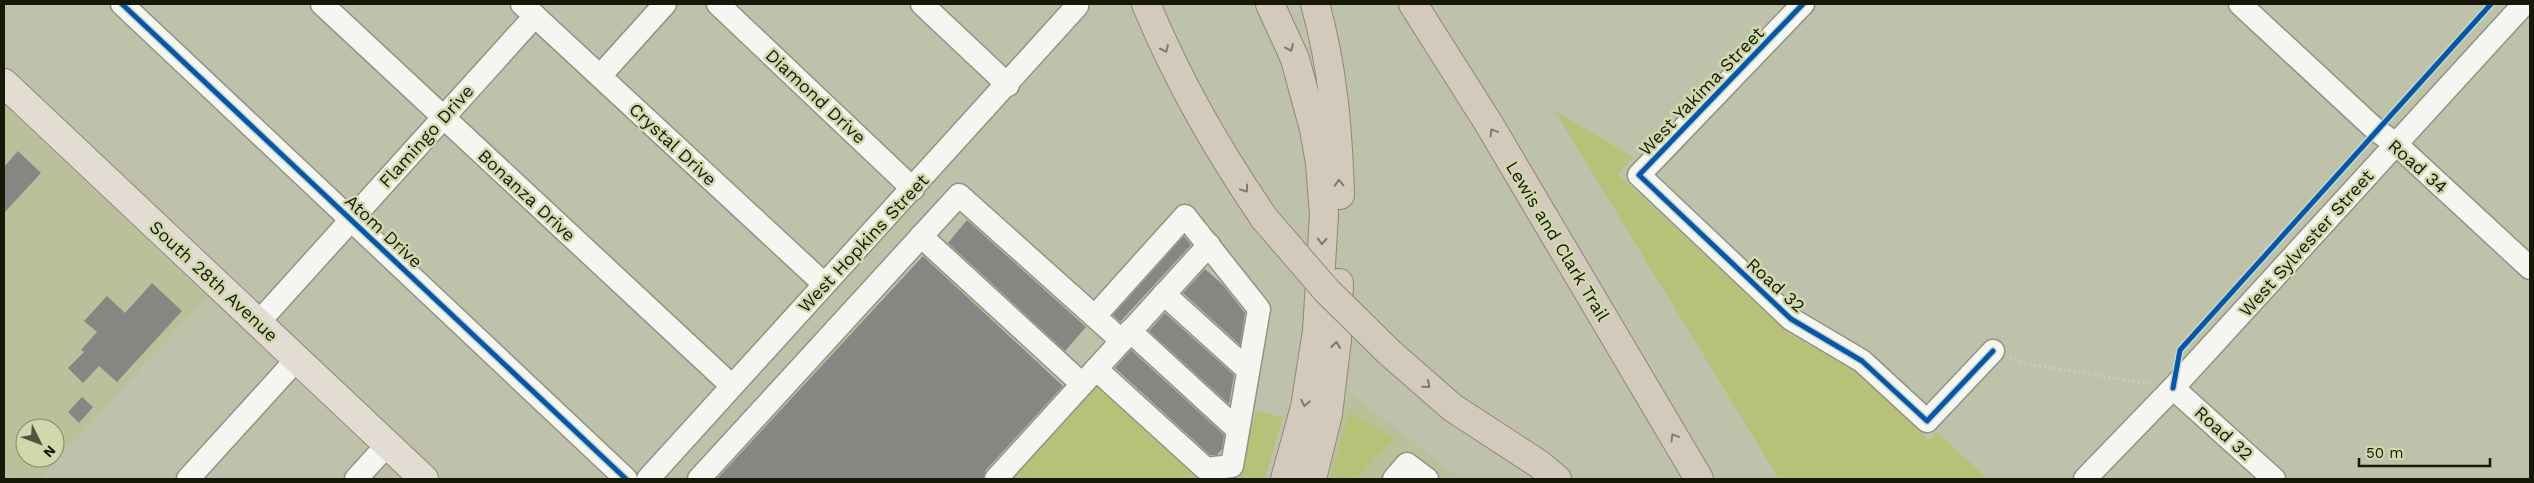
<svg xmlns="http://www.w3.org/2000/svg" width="2534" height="483" font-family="'Work Sans',sans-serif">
	<rect width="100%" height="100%" fill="#bec2aa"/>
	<!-- built -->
	<g fill="#bac19a" fill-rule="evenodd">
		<path d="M4,104L207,296L40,479H4ZM25,428H55V458H25Z"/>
		<path d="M1348,391L1460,479H1328Z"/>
	</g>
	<!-- green -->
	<g fill="#b7c178">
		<path d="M1554,110L1633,157L1618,174L1789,334L1853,369L1929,440L1937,432L1988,479H1779Z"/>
		<path d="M1099,380L1204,479H1006Z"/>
		<path d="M1256,411L1283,417L1265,479H1237Z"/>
		<path d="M1349,411L1395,438L1356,479H1330Z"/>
	</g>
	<!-- building -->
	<g fill="#868682">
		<path d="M18,151L41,173L4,213V167Z"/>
		<path d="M967,220L1086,327L1065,351L948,243Z"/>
		<path d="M1184,236L1191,245L1120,322L1113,315Z"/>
		<path d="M923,256L1063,386L986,470L983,479H717Z"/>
		<path d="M1205,269L1223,285L1245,313L1240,345L1183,293Z"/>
		<path d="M152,283L182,311L117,382L99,366L83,383L68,368L84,352L81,350L97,332L84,321L107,296L125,313Z"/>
		<path d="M1165,313L1234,375L1229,404L1149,331Z"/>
		<path d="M1131,350L1224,435L1222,449L1217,455H1210L1115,368Z"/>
		<path d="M82,397L93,407L79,423L68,412Z"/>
	</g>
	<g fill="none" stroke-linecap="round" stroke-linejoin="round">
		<defs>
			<g id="minor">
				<path d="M122,4L626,479"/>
				<path d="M322,4L732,386"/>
				<path d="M522,4L824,284"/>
				<path d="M718,4L913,189"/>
				<path d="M922,4L1008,85"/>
				<path d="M1803,4L1639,175L1791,319L1862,361L1927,421L1993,351"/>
				<path d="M2240,4L2376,130L2396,144L2530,268"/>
				<path d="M600,76L665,4"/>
				<path d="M921,236L1082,384"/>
				<path d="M1164,294L1248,370"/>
				<path d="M1095,316L1185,216L1259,309L1232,466L1206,469L1096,369"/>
				<path d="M258,323L535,16"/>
				<path d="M1130,331L1238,430"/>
				<path d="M2173,388L2274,479"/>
				<path d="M188,479L297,359"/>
				<path d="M356,479L387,445"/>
				<path d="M648,479L1077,6L1076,4"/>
				<path d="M699,479L959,195L1122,341"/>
				<path d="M996,479L1209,245"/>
				<path d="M1394,479L1407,464L1427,479"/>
				<path d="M2085,479L2173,388L2524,4"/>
			</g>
			<path id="major" d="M4,83L424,479"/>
			<g id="highway">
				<path d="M1146,4C1179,83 1216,147 1264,218"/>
				<path d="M1270,4L1295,59L1314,129L1320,163L1324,215L1317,331L1305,407L1285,479"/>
				<path d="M1315,4C1333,67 1338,130 1340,195"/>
				<path d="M1413,4L1489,124L1699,479"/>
				<path d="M1390,353L1453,408L1539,464L1557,479"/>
				<path d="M1312,479L1328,414L1337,340L1339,283"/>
			</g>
		</defs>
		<!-- minor casing -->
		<use href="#minor" stroke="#909481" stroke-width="25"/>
		<!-- major casing -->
		<use href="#major" stroke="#918772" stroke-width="30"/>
		<!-- highway casing -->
		<use href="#highway" stroke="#918772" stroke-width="30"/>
		<!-- path -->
		<path stroke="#c8cac2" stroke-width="3" stroke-dasharray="2.5 2.5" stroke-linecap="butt" d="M2010,358L2027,364L2151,384"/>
		<!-- minor -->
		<use href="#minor" stroke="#f5f6f2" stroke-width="22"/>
		<!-- major -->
		<use href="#major" stroke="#e2dcd2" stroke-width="28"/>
		<!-- highway -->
		<use href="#highway" stroke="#d3cabd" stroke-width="28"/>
		<defs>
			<path id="highway-bridge" d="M1264,218L1327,291L1390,353"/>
		</defs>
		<!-- highway-bridge casing -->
		<use href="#highway-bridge" stroke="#918772" stroke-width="30" stroke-linecap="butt"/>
		<!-- highway-bridge -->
		<use href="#highway-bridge" stroke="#d3cabd" stroke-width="28"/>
		<defs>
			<g id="cycleway">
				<path d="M122,4L626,479"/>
				<path d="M1803,4L1639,175L1791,319L1862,361L1927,421L1993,351"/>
				<path d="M2173,388L2180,350L2491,4"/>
			</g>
		</defs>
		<!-- cycleway casing -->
		<use href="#cycleway" stroke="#d0d9ac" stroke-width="8"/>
		<!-- cycleway -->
		<use href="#cycleway" stroke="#0057b8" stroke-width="5"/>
	</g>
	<!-- one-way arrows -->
	<defs><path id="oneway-chevron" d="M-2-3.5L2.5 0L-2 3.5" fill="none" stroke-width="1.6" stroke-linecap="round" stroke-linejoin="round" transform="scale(1.25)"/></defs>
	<g stroke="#7e7a6c">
		<use href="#oneway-chevron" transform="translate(1290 48) rotate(66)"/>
		<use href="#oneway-chevron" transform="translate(1165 49) rotate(65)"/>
		<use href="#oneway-chevron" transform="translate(1493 132) rotate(-121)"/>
		<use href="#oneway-chevron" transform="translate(1339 183) rotate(-92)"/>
		<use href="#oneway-chevron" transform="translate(1245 189) rotate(56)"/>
		<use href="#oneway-chevron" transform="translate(1322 241) rotate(93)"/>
		<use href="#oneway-chevron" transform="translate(1336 345) rotate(-84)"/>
		<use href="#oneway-chevron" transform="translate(1427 385) rotate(41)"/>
		<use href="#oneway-chevron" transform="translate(1305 403) rotate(101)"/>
		<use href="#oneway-chevron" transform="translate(1674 437) rotate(-121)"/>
	</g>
	<g text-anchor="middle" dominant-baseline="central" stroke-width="5" stroke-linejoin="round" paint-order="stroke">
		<!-- street labels -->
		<g font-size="18" fill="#161808" stroke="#d0d9ac">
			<text transform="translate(1701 91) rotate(-46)">West Yakima Street</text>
			<text transform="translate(816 96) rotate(43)">Diamond Drive</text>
			<text transform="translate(426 136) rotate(-48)">Flamingo Drive</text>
			<text transform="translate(673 144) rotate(43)">Crystal Drive</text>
			<text transform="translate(2418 166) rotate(41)">Road 34</text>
			<text transform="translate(527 195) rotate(43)">Bonanza Drive</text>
			<text transform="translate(384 231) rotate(43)">Atom Drive</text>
			<text transform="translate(1558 241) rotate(59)">Lewis and Clark Trail</text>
			<text transform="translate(863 243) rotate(-47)">West Hopkins Street</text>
			<text transform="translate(2306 243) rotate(-48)">West Sylvester Street</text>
			<text transform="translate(214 281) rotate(43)">South 28th Avenue</text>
			<text transform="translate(1776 285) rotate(42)">Road 32</text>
			<text transform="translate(2224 433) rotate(42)">Road 32</text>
		</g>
	</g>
	<!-- border -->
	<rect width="2534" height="483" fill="none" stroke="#161808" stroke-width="10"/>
	<!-- north arrow -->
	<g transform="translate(40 443) rotate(132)"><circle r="24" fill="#d0d9ac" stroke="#868c6a"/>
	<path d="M0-4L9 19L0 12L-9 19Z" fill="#515441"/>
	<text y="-8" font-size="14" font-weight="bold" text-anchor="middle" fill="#161808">N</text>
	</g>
	<!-- scale -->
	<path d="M2359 458v8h131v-8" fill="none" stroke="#161808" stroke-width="2.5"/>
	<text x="2366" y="458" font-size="15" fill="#161808" stroke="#d0d9ac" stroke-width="4" paint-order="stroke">50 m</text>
</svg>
